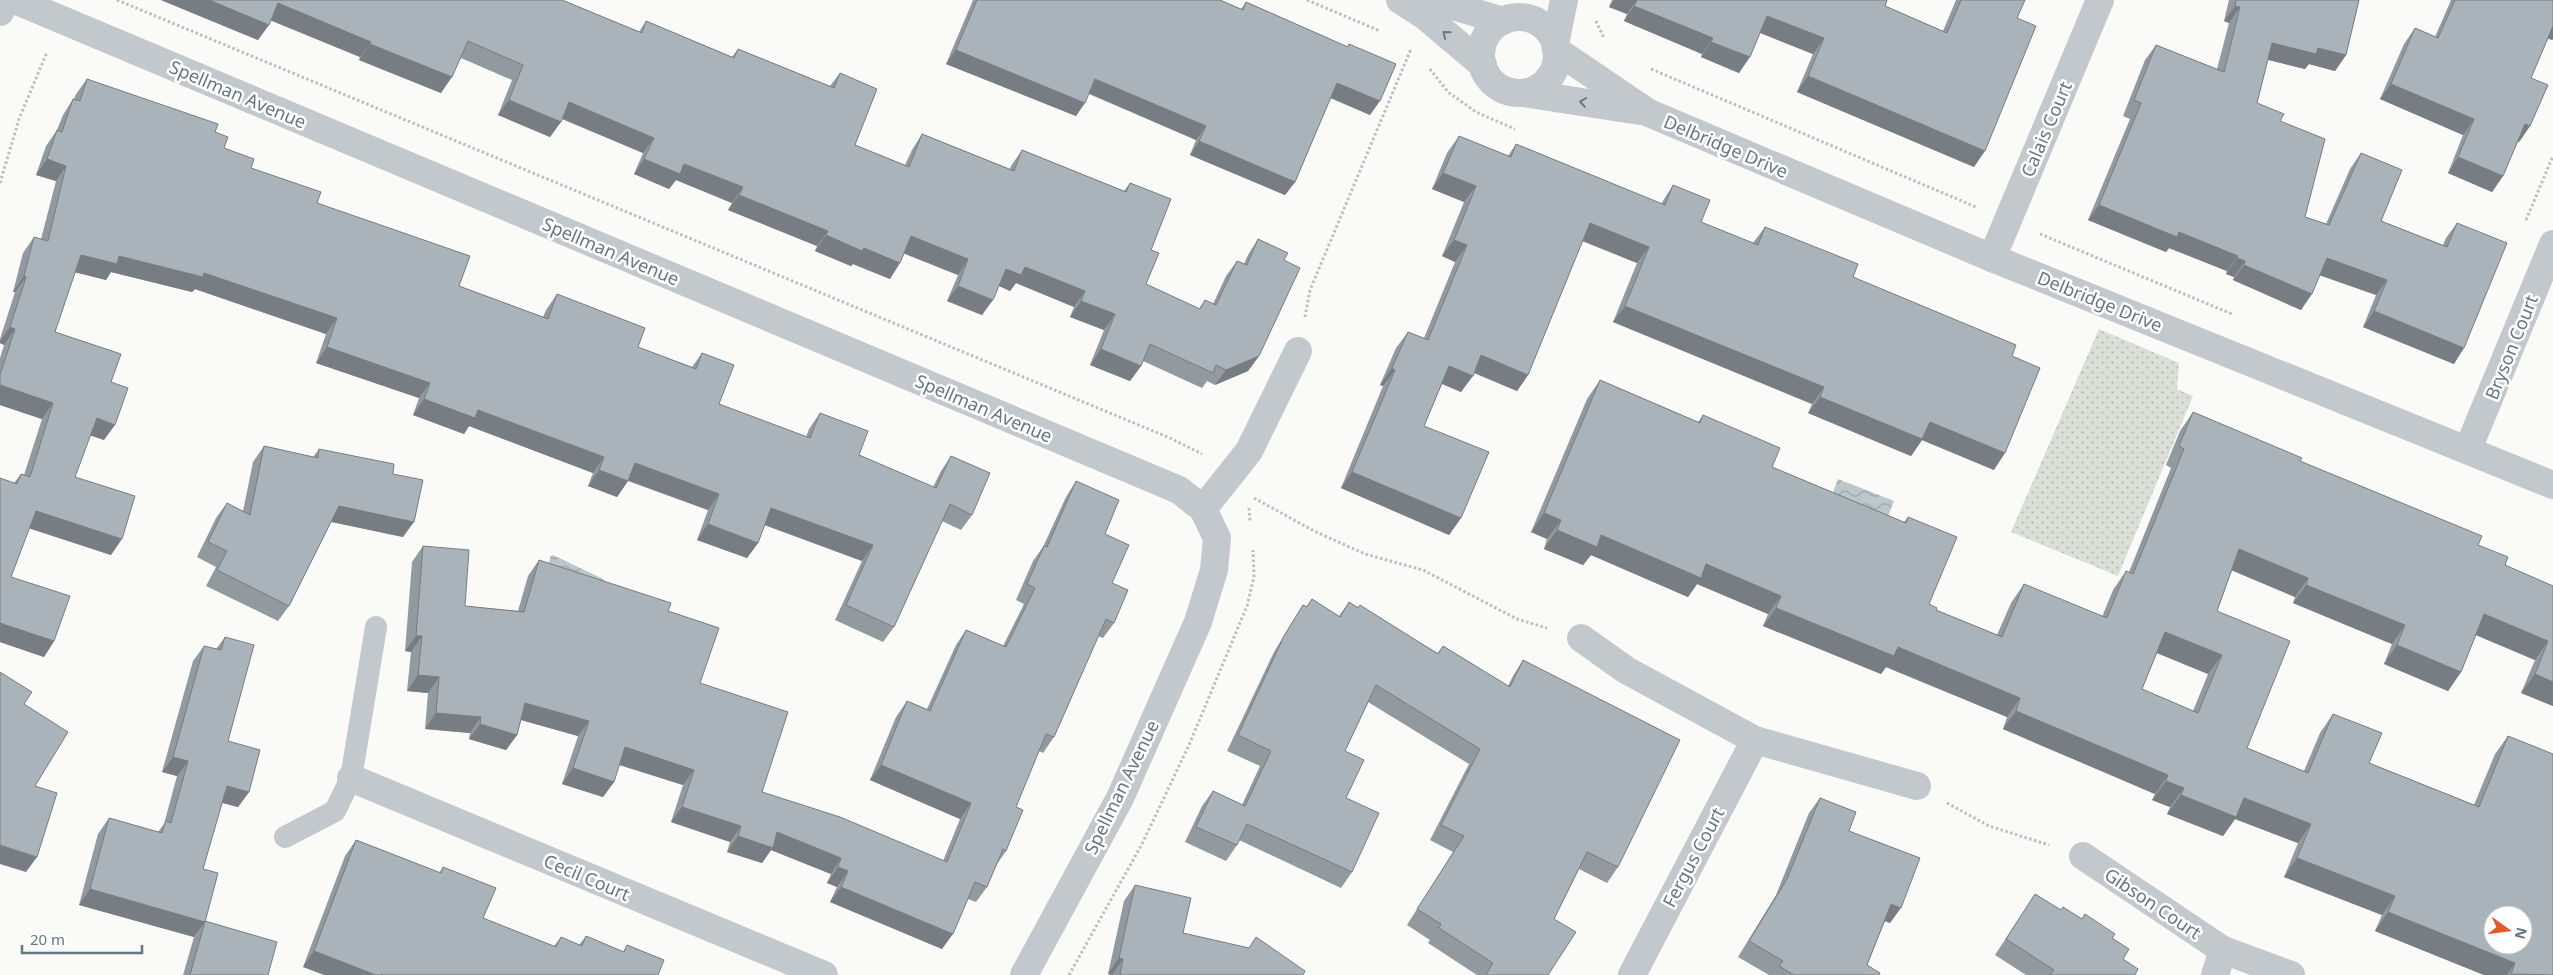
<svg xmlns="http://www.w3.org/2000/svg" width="2553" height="975" font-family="'Noto Sans',sans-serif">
	<defs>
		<pattern id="grass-dots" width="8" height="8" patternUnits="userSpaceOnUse" patternTransform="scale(1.25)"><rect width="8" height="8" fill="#dadfd7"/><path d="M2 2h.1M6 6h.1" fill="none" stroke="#b4b9b4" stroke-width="1.8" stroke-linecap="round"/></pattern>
		<pattern id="water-waves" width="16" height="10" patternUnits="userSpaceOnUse" patternTransform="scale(1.25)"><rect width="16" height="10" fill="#bbc7cb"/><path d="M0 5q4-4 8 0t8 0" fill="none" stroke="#9ca6aa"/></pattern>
	</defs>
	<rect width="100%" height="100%" fill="#fafaf8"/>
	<!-- grass -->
	<path fill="url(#grass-dots)" d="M2099,329L2179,363L2177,389L2193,396L2118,576L2011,532Z"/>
	<!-- water -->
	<g fill="url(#water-waves)">
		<path d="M1838,479L1894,501L1882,532L1830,500Z"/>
		<path d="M553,555L603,579L604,584L548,567L550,557Z"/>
	</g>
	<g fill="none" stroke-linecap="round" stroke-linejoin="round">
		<!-- path -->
		<g stroke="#bbbfc2" stroke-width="3" stroke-dasharray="2.5 2.5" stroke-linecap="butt">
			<path d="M117,0L1170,438L1202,454"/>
			<path d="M1307,0L1380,31"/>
			<path d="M1596,21L1604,38"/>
			<path d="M1430,69L1448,92L1476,112L1515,129"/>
			<path d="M1651,69L1976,207"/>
			<path d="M0,183L19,119L47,52"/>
			<path d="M2526,220L2553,156"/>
			<path d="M2040,234L2232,314"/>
			<path d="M1305,317L1310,290L1411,49"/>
			<path d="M1254,498L1314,531L1365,554L1423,570L1517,619L1547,628"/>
			<path d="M1249,508L1250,522"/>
			<path d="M1947,803L1989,826L2049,845"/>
			<path d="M1069,975L1142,844L1189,745L1247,606L1254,577L1253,550"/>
		</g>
		<!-- service -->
		<path stroke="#c3c8cc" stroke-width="22" d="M285,837L335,811L351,778L376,627"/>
		<!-- minor -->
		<g stroke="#c3c8cc" stroke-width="28">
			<path d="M15,0L1179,490L1203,509L1217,538L1214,570L1198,622L1120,798L1024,975"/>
			<path d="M1400,0L1425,16L1483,65"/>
			<path d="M1434,0L1503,21"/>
			<circle cx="1519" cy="55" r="38"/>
			<path d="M1555,44L1564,0"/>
			<path d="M1556,50L1649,113L1992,258L2553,485"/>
			<path d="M1524,93L1640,111"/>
			<path d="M1992,258L2100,0"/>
			<path d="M2468,449L2553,244"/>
			<path d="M1203,509L1249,451L1298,351"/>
			<path d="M1581,638L1626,670L1755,740L1917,786"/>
			<path d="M351,778L824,975"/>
			<path d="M2083,856L2223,950L2291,975"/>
			<path d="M1632,975L1755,740"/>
			<path d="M2215,975L2223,950"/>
		</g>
		<!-- tertiary -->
		<path stroke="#c3c8cc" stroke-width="28" d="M0,12L5,0"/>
	</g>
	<!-- wall -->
	<g fill="#929a9f" fill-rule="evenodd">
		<path d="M161,0H562L639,32L646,21L732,57L738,49L830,86L840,73L855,145L905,165L912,150L922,134L1010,169L1011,166L1022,150L1124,191L1130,183L1151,250L1146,284L1199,309L1205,300L1213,304L1226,276L1237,261L1244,264L1248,255L1258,239L1284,260L1259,356L1248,371L1215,385L1207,381L1202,388L1143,361L1141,366L1130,381L1090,365L1104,330L1070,317L1074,307L1016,283L1010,291L999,286L982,315L947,301L958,275L904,253L890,279L853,264L851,266L815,251L817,246L728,210L732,203L676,180L669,189L634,174L643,153L562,119L550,137L498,115L512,80L461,58L441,93L359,60L360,57L271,20L258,40Z"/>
		<path d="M973,0H1220L1241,9L1246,2L1347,47L1349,44L1370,115L1330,98L1295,182L1285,195L1190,155L1196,140L1089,94L1076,116L946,64Z"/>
		<path d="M1612,0H1887L1885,6L1943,31L1956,0H2025L2017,18L1974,167L1797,92L1813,54L1760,33L1739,73L1701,57L1702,54L1624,21L1627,14L1609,7Z"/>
		<path d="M2229,0H2359L2346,55L2335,71L2309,64L2305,69L2268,60L2257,103L2280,121L2305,217L2326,224L2350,169L2361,153L2381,221L2443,245L2446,238L2457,223L2454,364L2363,327L2376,295L2320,275L2301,310L2233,280L2234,277L2226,274L2227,271L2169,248L2166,252L2088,220L2130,119L2123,116L2145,60L2156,45L2217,69L2229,23L2224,21Z"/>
		<path d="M2451,0H2553V39L2552,40L2548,38L2531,78L2530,126L2519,142L2518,141L2503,176L2492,192L2448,173L2463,135L2380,99L2404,44L2415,28L2435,37Z"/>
		<path d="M87,79L215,132L224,148L251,168L317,203L459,286L543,317L546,310L557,294L638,347L692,367L702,353L719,404L806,437L809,429L820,413L859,455L933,487L941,471L951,456L972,515L961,530L942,521L894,627L883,642L835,620L862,561L764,525L758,543L747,558L697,540L708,510L628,481L617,497L588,486L593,473L469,426L464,434L413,415L419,398L316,363L326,334L195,289L192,292L111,272L106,280L75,272L55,332L111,382L104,440L90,435L75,477L111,555L29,528L11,577L54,641L44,657L0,642L14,483L21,474L24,475L42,419L0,405V358L4,345L0,343V339L15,292H13L23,253L34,237L41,239L56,181L36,175L46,146L57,130L63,115L73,99H74L76,94Z"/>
		<path d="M1459,136L1508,156L1516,144L1661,204L1673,185L1701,222L1753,243L1765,227L1853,277L2012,356L1994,470L1922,440L1911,456L1808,413L1812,404L1613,322L1637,263L1582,241L1528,375L1517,391L1474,373L1461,392L1442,384L1424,426L1461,518L1449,535L1341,488L1383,386L1380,385L1396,348L1408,332L1424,338L1455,262L1442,256L1464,202L1432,189L1447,153Z"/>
		<path d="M1600,380L1698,422L1703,415L1772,467L1904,522L1908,517L1929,604L1936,610L1997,635L2011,603L2024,584L2102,617L2113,590L2126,571L2129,572L2171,468L2166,465L2180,431L2193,412L2300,461L2478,545L2505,565L2553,586V706L2521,693L2535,660L2476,635L2461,672L2448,691L2384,664L2392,644L2293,603L2295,597L2232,570L2217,611L2247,748L2304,771L2320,733L2333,714L2369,763L2474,805L2495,754L2508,736L2553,975H2484L2375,931L2382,915L2284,877L2298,843L2235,819L2223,836L2167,814L2170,807L2152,800L2155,794L2003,729L2007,717L1886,667L1881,674L1763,626L1768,614L1697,584L1688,597L1591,555L1583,565L1544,549L1547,539L1531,532L1587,399ZM2157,653L2208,674L2193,711L2142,689Z"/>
		<path d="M264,446L313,457L319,449L393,474L403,537L331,522L289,606L278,621L206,586L216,567L197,557L216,518L227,503L243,511L253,462Z"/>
		<path d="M1076,481L1105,534L1112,583L1114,623L1103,638L1098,636L1054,737L1043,753L1039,751L1016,807L1006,851L995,867L987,887L976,902L968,899L942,949L830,902L837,887L827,883L831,874L771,850L762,863L727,852L730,842L671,822L683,785L619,765L614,782L603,797L562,784L578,736L521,720L517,735L506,750L469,739L470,733L425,729L428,693L407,691L411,652L405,651L412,562L423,546L465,606L518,611L528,576L539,560L668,611L700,683L762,792L943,861L960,819L870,780L896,717L907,701L927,709L956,645L966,630L1003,646L1024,604L1016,600L1033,561L1043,547L1066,497Z"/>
		<path d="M1312,599L1339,616L1349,602L1438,653L1443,646L1508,686L1513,676L1523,660L1618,867L1607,883L1579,869L1554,919L1548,975H1477L1428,943L1430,940L1407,925L1453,852L1430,840L1469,764L1368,702L1345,751L1346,798L1352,872L1341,888L1239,840L1237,845L1226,861L1185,842L1202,806L1213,791L1242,805L1260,766L1227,751L1274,652L1293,621L1303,605L1306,607Z"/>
		<path d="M225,637L228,741L249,792L238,807L222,803L203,869L194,937L79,905L98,834L109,818L158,832L164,824L177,776L162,772L193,661L204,646L216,649Z"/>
		<path d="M1820,798L1849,831L1890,923L1885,921L1867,965L1879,975H1769L1738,957L1776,895L1809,813Z"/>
		<path d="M356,840L439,873L443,867L483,918L554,946L561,937L579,945L586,936L623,952L627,945L664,960L303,967L345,856Z"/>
		<path d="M1135,885L1183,933L1303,975H1112L1108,974L1124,901Z"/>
		<path d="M2035,894L2061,910L2082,919L2085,914L2112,938L2123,959L2135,975H2026L1995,955Z"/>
		<path d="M205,921L268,975H183L194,937Z"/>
	</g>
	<!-- shaded-wall -->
	<g fill="#777d82">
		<path d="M161,0H209L269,25L258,40Z"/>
		<path d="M1614,0H1637L1627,14L1609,7Z"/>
		<path d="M278,3L371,42L360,57L267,19Z"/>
		<path d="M1634,6L1713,38L1702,54L1624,21Z"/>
		<path d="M2235,6L2240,7L2229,23L2224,21Z"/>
		<path d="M1767,16L1824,38L1813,54L1756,31Z"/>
		<path d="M2553,24V39L2552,40L2544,37Z"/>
		<path d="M1711,42L1750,57L1739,73L1701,57Z"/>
		<path d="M2272,43L2318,48L2346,55L2335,71L2309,64L2305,69L2261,58Z"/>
		<path d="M370,44L452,77L441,93L359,60Z"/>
		<path d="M956,50L1085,103L1076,116L946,64Z"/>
		<path d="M1808,76L1985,151L1974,167L1797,92Z"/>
		<path d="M1095,79L1206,126L1196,140L1086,92Z"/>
		<path d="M1337,83L1380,101L1370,115L1327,96Z"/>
		<path d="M2391,84L2474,119L2463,135L2380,99Z"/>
		<path d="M509,100L561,122L550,137L498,115Z"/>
		<path d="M569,102L654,138L643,153L558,117Z"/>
		<path d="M2525,124L2530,126L2519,142L2514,140Z"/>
		<path d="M1199,141L1295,182L1285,195L1190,155Z"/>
		<path d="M2458,157L2503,176L2492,192L2448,173Z"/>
		<path d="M47,159L66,166L56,181L36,175Z"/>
		<path d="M644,159L684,164L743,187L732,203L676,180L669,189L634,174Z"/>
		<path d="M1443,173L1476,186L1464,202L1432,189Z"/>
		<path d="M739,195L828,231L817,246L728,210Z"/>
		<path d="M2099,205L2179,232L2238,256L2227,271L2169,248L2166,252L2088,220Z"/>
		<path d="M1590,223L1649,247L1637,263L1578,239Z"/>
		<path d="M826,235L864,248L900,263L890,279L853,264L851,266L815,251Z"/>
		<path d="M911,236L968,259L958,275L900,252Z"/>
		<path d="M1454,240L1467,245L1455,262L1442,256Z"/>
		<path d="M81,255L119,256L204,273L337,318L326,334L195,289L192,292L111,272L106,280L70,271Z"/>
		<path d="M2237,258L2245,261L2234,277L2226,274Z"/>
		<path d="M2327,258L2387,280L2376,295L2316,274Z"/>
		<path d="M2244,265L2312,294L2301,310L2233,280Z"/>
		<path d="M1025,267L1085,291L1074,307L1016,283L1010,291L995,284L1006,269Z"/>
		<path d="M24,276L26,277L15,292H13Z"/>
		<path d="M958,286L993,300L982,315L947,301Z"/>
		<path d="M1081,301L1115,314L1104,330L1070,317Z"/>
		<path d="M1625,306L1824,387L1812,404L1613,322Z"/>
		<path d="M2374,311L2464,348L2454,364L2363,327Z"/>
		<path d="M10,327L15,329L4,345L0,343V341Z"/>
		<path d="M327,347L430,383L419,398L316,363Z"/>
		<path d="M1101,349L1141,366L1130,381L1090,365Z"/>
		<path d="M1481,355L1528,375L1517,391L1470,371Z"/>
		<path d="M1259,356L1248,371L1215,385L1226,370Z"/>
		<path d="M1449,366L1473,376L1461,392L1438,382Z"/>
		<path d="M1392,368L1395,370L1383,386L1380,385Z"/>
		<path d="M0,385L53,403L42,419L0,405Z"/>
		<path d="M1820,397L1930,422L2005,453L1994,470L1922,440L1911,456L1808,413Z"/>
		<path d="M424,399L478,410L604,457L593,473L469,426L464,434L413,415Z"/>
		<path d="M97,418L115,425L104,440L86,434Z"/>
		<path d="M635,463L719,494L708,510L624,479Z"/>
		<path d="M599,470L628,481L617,497L588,486Z"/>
		<path d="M1352,472L1461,518L1449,535L1341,488Z"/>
		<path d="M339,506L414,522L403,537L328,521Z"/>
		<path d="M771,508L873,545L862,561L760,523Z"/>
		<path d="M36,511L122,539L111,555L25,527Z"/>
		<path d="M1544,513L1561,520L1547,539L1531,532Z"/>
		<path d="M708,524L758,543L747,558L697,540Z"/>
		<path d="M1557,530L1601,535L1706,564L1781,596L1768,614L1697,584L1688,597L1591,555L1583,565L1544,549Z"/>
		<path d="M2239,549L2308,578L2295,597L2226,568Z"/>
		<path d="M2306,585L2405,625L2392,644L2293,603Z"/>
		<path d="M1776,608L1898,647L2020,698L2007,717L1886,667L1881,674L1763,626Z"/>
		<path d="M2484,614L2548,641L2535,660L2471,633Z"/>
		<path d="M0,623L54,641L44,657L0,642Z"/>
		<path d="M2165,632L2222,655L2208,674L2152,651Z"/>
		<path d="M416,636H422L411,652L405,651Z"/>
		<path d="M2397,645L2461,672L2448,691L2384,664Z"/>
		<path d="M2535,674L2553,682V706L2521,693Z"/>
		<path d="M418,675L439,677L428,693L407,691Z"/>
		<path d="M525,703L589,721L578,736L514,718Z"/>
		<path d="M2016,711L2168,775L2155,794L2003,729Z"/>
		<path d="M436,713L481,717L470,733L425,729Z"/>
		<path d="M480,724L517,735L506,750L469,739Z"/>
		<path d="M625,747L694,770L683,785L614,763Z"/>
		<path d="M173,757L188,761L177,776L162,772Z"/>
		<path d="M881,765L971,803L960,819L870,780Z"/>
		<path d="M573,768L614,782L603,797L562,784Z"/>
		<path d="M2166,781L2184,788L2170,807L2152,800Z"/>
		<path d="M227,786L249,792L238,807L216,801Z"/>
		<path d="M2181,795L2244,798L2311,824L2298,843L2235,819L2223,836L2167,814Z"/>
		<path d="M682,807L741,826L730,842L671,822Z"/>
		<path d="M777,832L841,858L831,874L771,850L762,863L727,852L738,836Z"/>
		<path d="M0,845L37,857L26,872L0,864Z"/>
		<path d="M2297,858L2395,896L2382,915L2284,877Z"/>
		<path d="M838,867L848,871L837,887L827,883Z"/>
		<path d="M841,887L953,934L942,949L830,902Z"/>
		<path d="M90,889L205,922L194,937L79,905Z"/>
		<path d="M1891,904L1901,908L1890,923L1880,919Z"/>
		<path d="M2388,912L2515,963L2507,975H2484L2375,931Z"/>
		<path d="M314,951L376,975H324L303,967Z"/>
		<path d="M1119,958L1123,959L1112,975L1108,974Z"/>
	</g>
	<!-- building -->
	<g fill="#aab3b9" stroke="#777d82" fill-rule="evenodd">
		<path d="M209,0H562L642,33L646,21L734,58L738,49L834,88L840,73L877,89L855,145L909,167L922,134L1014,171L1022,150L1126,192L1130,183L1171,199L1151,250L1159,253L1146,284L1200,309L1205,300L1216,305L1237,261L1247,265L1258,239L1288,253L1284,260L1300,268L1259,356L1226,370L1216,365L1213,373L1150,344L1141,366L1101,349L1115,314L1081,301L1085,291L1025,267L1021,275L1006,269L993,300L958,286L968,259L911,236L900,263L864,248L862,251L826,235L828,231L739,195L743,187L684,164L680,174L644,159L654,138L569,102L561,122L509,100L523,65L468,41L452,77L370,44L371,42L278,3L269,25Z"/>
		<path d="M977,0H1220L1243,10L1246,2L1348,47L1349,44L1396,64L1380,101L1337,83L1295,182L1199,141L1206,126L1095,79L1085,103L956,50Z"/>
		<path d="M1637,0H1887L1885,6L1947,33L1961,0H2025L2017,18L2036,26L1985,151L1808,76L1824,38L1767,16L1750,57L1711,42L1713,38L1634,6Z"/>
		<path d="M2236,0H2359L2346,55L2318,48L2316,54L2272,43L2257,103L2284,114L2280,121L2325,139L2305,217L2329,225L2361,153L2402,170L2381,221L2447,247L2457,223L2507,243L2464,348L2374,311L2387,280L2327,258L2312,294L2244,265L2245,261L2237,258L2238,256L2179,232L2177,237L2099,205L2141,103L2134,100L2156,45L2224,72L2240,7L2235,6Z"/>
		<path d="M2455,0H2553V26L2531,78L2548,85L2530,126L2525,124L2503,176L2458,157L2474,119L2391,84L2415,28L2438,38Z"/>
		<path d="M87,79L218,124L215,132L228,137L224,148L254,159L251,168L321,192L317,203L470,256L459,286L548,319L557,294L645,328L638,347L696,369L702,353L734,365L719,404L810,438L820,413L868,431L859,455L936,488L951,456L990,473L972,515L950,504L894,627L846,605L873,545L771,508L758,543L708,524L719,494L635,463L628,481L599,470L604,457L478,410L475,418L424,399L430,383L327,347L337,318L204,273L203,277L119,256L117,264L81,255L55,332L121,354L111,382L128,388L115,425L97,418L75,477L135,496L122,539L36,511L11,577L70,596L54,641L0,623V478L17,484L21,474L30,477L53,403L0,385V375L15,329L10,327L26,277L24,276L34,237L48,241L66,166L47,159L57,130L62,132L73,99L80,101Z"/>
		<path d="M1459,136L1511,157L1516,144L1665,205L1673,185L1710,200L1701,222L1758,245L1765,227L1858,264L1853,277L2016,345L2012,356L2040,368L2005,453L1930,422L1922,439L1820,397L1824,387L1625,306L1649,247L1590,223L1528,375L1481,355L1473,376L1449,366L1424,426L1489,452L1461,518L1352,472L1395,370L1392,368L1408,332L1428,340L1467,245L1454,240L1476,186L1443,173Z"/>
		<path d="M1600,380L1700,423L1703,415L1780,448L1772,467L1906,523L1908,517L1957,537L1929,604L1937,608L1936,610L2002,637L2024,584L2107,618L2126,571L2133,574L2184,449L2179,446L2193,412L2302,458L2300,461L2482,536L2478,545L2508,557L2505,565L2553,586V682L2535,674L2548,641L2484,614L2461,672L2397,645L2405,625L2306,585L2308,578L2239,549L2217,611L2290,641L2247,748L2308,773L2333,714L2382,733L2369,763L2479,807L2508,736L2553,754V975L2511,974L2515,963L2388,912L2395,896L2297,858L2311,824L2244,798L2236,817L2181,795L2184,788L2166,781L2168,775L2016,711L2020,698L1898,647L1894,656L1776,608L1781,596L1706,564L1701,578L1601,535L1597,547L1557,530L1561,520L1544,513ZM2165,632L2222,655L2198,713L2142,689ZM2493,915H2523V945H2493Z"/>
		<path d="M264,446L318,458L319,449L394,464L393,474L423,480L414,522L339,506L289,606L217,570L227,551L208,542L227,503L250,515Z"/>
		<path d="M1076,481L1119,500L1105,534L1129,545L1112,583L1128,590L1114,623L1106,619L1054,737L1046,734L1016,807L1023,810L1006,851L1003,849L987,887L975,882L953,934L841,887L848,871L838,867L841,858L777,832L773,848L738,836L741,826L682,807L694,770L625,747L614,782L573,768L589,721L525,703L517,735L480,724L481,717L436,713L439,677L418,675L422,636H416L423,546L469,550L465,606L524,612L539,560L671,603L668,611L719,628L700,683L788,712L762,792L840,817L947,862L971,803L881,765L907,701L930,711L966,630L1006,647L1035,588L1027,584L1044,546L1047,547Z"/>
		<path d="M1312,599L1340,617L1349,602L1358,608L1360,605L1438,654L1443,646L1510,687L1523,660L1680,740L1618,867L1587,852L1554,919L1576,932L1548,975H1486L1493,963L1439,928L1441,924L1417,909L1464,836L1441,825L1480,749L1376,685L1345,751L1364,760L1346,798L1379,813L1352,872L1247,824L1237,845L1196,827L1213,791L1245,806L1271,751L1238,735L1284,636L1303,605L1307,607Z"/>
		<path d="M225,637L254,645L228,741L260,750L249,792L227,786L203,869L218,873L205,922L90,889L109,818L162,833L166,821L171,823L188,761L173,757L204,646L221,650Z"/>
		<path d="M0,672L32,692L24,704L68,732L35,786L57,793L37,857L0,845Z"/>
		<path d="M1820,798L1856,812L1849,831L1920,858L1901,908L1891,904L1867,965L1880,973L1879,975H1794L1779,966L1783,961L1749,941L1787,879Z"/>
		<path d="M356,840L441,873L443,867L496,888L483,918L556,947L561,937L582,946L586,936L624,952L627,945L664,960L658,975H383L382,974L381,975H376L314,951Z"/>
		<path d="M1135,885L1191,898L1183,933L1249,948L1256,937L1305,971L1303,975H1120L1123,959L1119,958Z"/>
		<path d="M2035,894L2061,910L2063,907L2082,919L2085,914L2115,934L2112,938L2129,949L2123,959L2138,969L2135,975H2050L2054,970L2006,939Z"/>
		<path d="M205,921L277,942L268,975H190Z"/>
	</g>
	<!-- one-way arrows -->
	<defs><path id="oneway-chevron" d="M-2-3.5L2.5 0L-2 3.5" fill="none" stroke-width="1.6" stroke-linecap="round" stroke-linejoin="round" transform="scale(1.25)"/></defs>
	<g stroke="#6a7a87">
		<use href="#oneway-chevron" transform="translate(1446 34) rotate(-140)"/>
		<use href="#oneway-chevron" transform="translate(1583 102) rotate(-171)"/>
	</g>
	<g text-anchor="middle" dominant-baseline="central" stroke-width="5" stroke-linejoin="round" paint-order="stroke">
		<!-- street labels -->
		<g font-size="18" fill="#657683" stroke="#fff">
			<text transform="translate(238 94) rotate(23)">Spellman Avenue</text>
			<text transform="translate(2046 129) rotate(-67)">Calais Court</text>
			<text transform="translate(1726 146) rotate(23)">Delbridge Drive</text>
			<text transform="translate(611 251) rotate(23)">Spellman Avenue</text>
			<text transform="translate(2100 301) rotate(22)">Delbridge Drive</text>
			<text transform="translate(2511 347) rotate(-68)">Bryson Court</text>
			<text transform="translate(984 408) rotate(23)">Spellman Avenue</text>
			<text transform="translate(1121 787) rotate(-64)">Spellman Avenue</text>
			<text transform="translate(1693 857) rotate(-62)">Fergus Court</text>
			<text transform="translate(587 877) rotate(23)">Cecil Court</text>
			<text transform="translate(2153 903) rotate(34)">Gibson Court</text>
		</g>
	</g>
	<!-- north arrow -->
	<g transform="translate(2508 930) rotate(104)"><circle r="24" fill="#ffffff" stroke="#c1c8cd"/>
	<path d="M0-4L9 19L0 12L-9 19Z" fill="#e4572e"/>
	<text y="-8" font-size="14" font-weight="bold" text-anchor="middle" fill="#657683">N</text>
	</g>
	<!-- scale -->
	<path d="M22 945v8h120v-8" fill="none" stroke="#657683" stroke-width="2.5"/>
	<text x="30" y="945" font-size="15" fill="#657683" stroke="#ffffff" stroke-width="4" paint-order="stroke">20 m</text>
</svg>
